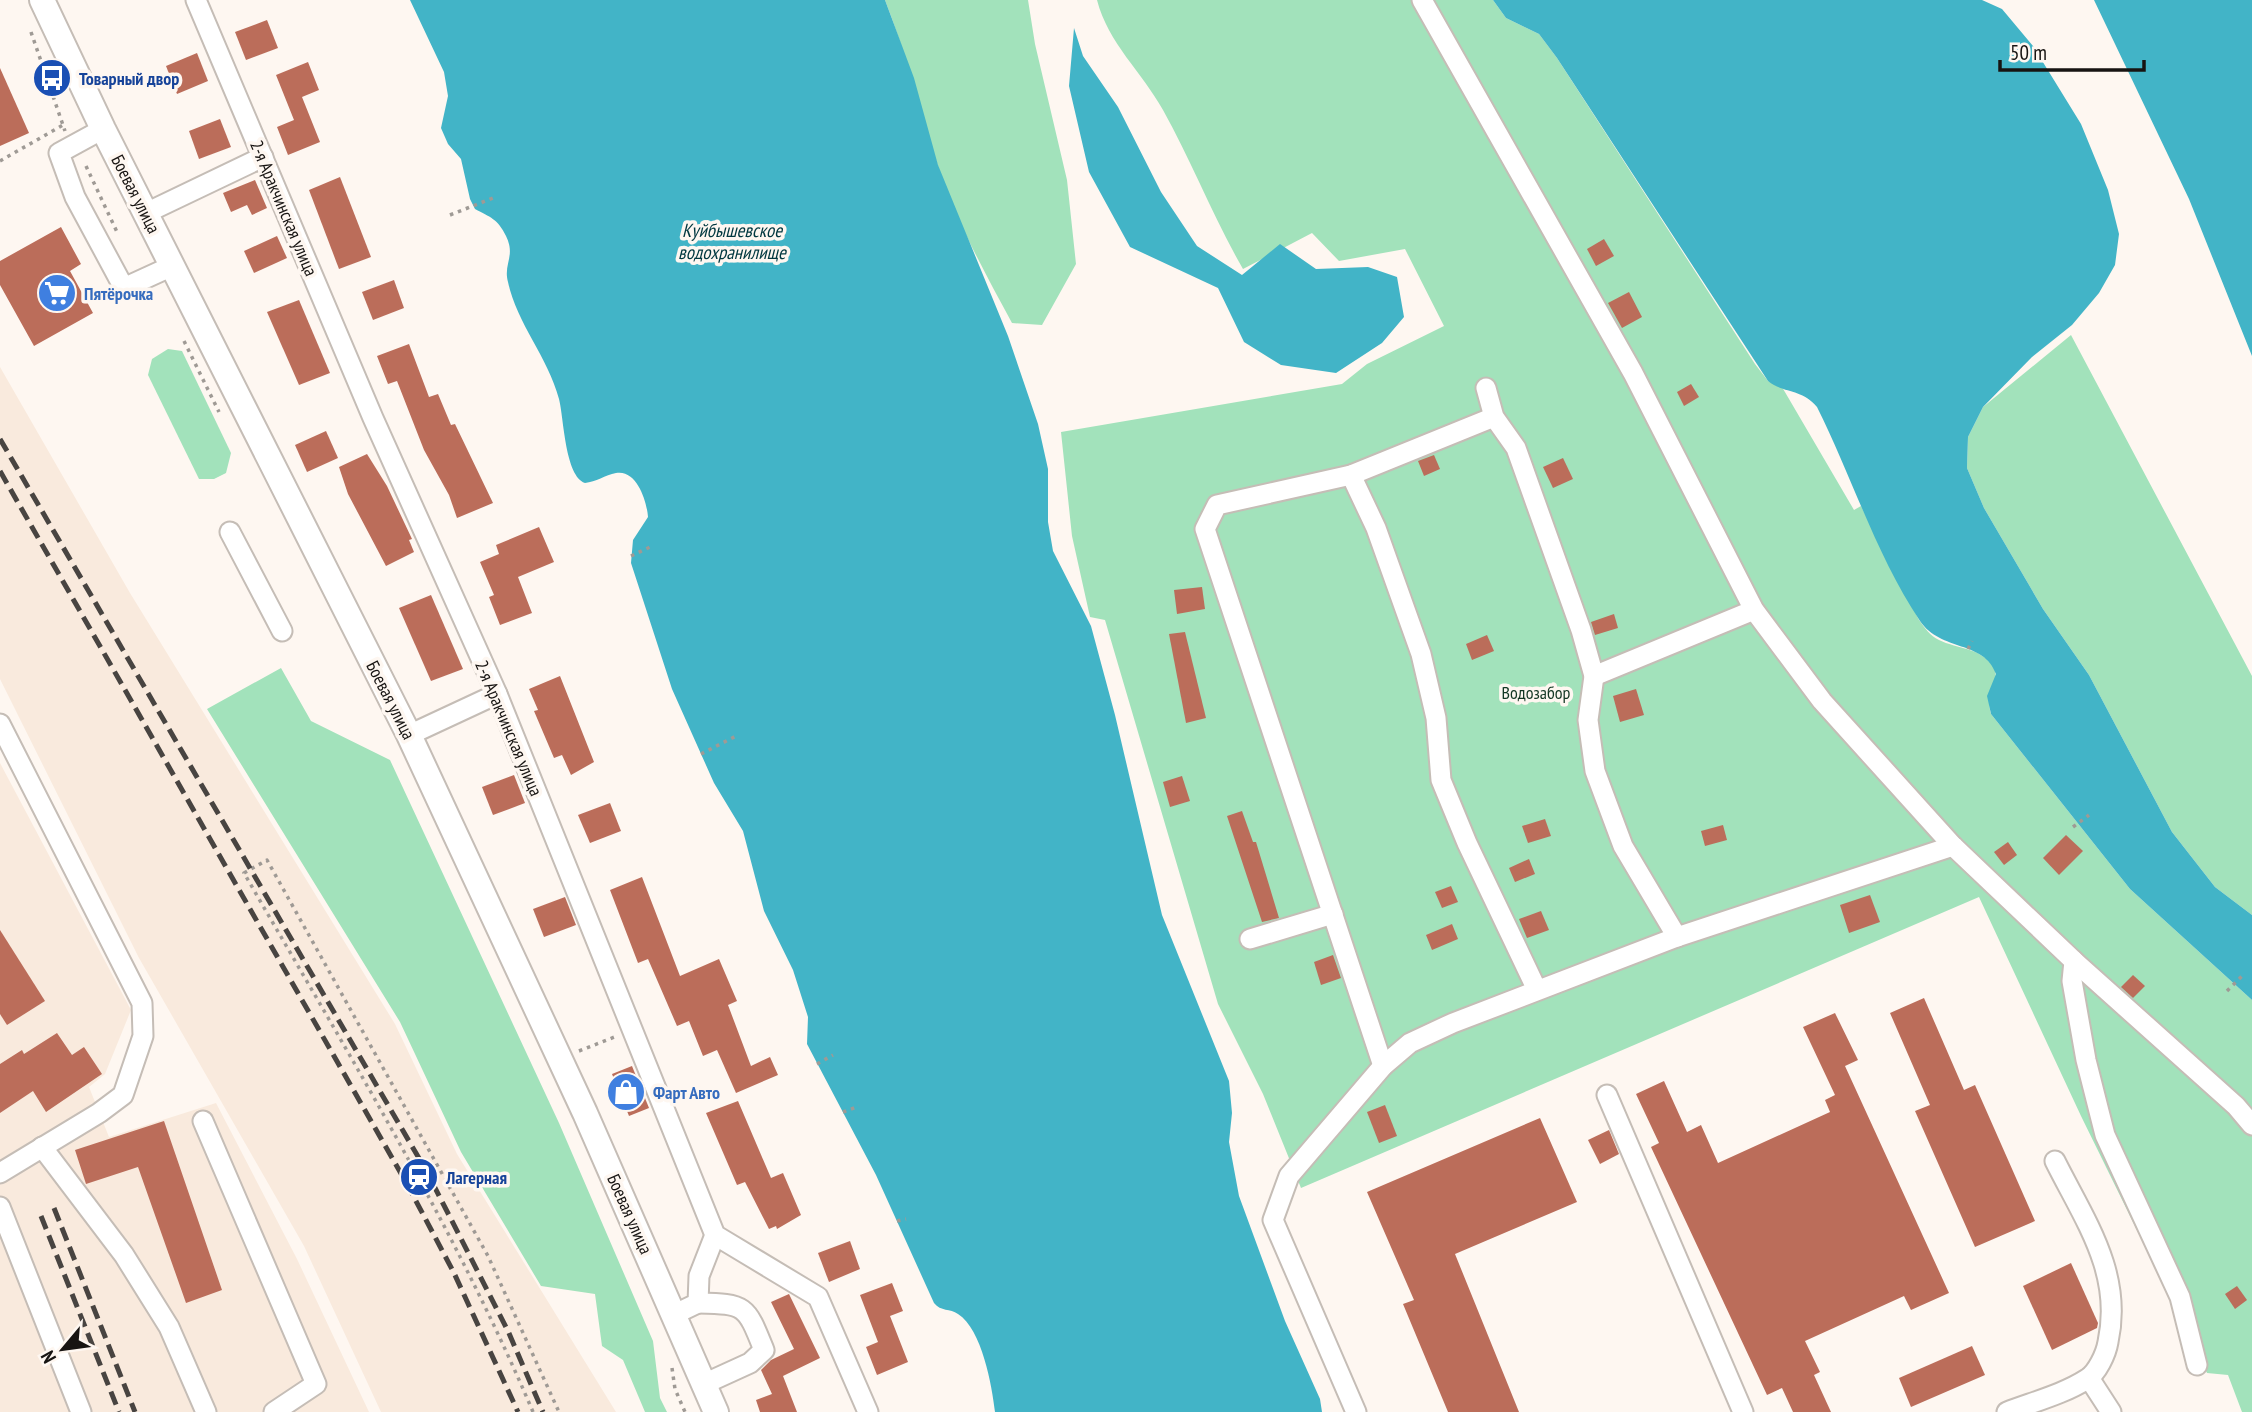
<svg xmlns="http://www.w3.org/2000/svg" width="2252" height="1412" font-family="'PT Sans Narrow',sans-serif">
	<rect width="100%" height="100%" fill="#fef7f1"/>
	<!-- built -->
	<g fill="#f9eadd">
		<path d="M0,367L130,593L395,1024L457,1154L616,1412H381L304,1246L139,958L0,679Z"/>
		<path d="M0,763L131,1010L105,1074L89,1087L109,1137L216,1103L297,1259L369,1412H0Z"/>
	</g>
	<!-- green -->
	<g fill="#a2e2bb">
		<path d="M885,0H1028L1035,44L1067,180L1076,264L1042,325L1012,323C984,271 955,219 937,163C920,108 906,54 885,0Z"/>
		<path d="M1097,0H1493L1506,18L1539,34L1557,58L1755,364L1768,381L1782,387L1854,510L1861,506L1919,620C1925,628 1930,636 1939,640C1957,649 1979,647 1993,666C2002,680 1985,698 1991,714L2130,889L2252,1000V1412H2242L2228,1375L2207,1373L2081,1116L1979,897L1301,1188L1263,1094L1218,1004L1105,620L1090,617L1072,536L1061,432L1342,384L1367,364L1444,326L1405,249L1339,261L1312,233L1243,269C1213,217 1192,162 1163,110C1142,72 1108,43 1097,0Z"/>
		<path d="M2071,335L2252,676V915L2215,887L2172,832L2089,675L2043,609L1984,508L1967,468L1968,437L1983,407Z"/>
		<path d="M168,349L182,351L231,453L226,473L214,479H199L148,375L152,359Z"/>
		<path d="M281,668L311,721L390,760L559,1123L653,1341L660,1398L667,1412H645L623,1360L602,1346L595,1294L541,1286L461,1152L400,1022L207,709Z"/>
	</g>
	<!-- water -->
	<g fill="#42b4c7">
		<path d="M410,0H885L914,78L938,165L1008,336L1038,424L1048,469V522L1053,551L1091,626L1115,715L1162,915L1229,1081L1232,1113L1229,1142L1239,1196L1285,1321L1320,1399L1322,1412H995C992,1386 982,1329 958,1314C950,1308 941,1312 934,1303L876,1175L807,1044L808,1017L793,970L764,911L743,831L714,783L672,689L631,563L633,540L648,517C647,502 637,469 616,473C605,475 596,482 585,483C565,476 564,419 559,399C548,357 517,324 508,282C503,264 516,256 506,236C498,219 490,217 475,209L470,199L461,159L448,144L441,128L448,96L444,72Z"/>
		<path d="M1493,0H1982L2002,9L2033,46L2081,124L2108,190L2119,234L2115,265L2099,293L2072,325L2032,357L1983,407L1968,437L1967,468L1984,508L2043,609L2089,675L2172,832L2215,887L2252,915V1000L2130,889L1991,714L1987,696L1996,674C1984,640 1941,652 1920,621C1876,555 1852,477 1817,407C1801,388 1784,394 1768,381L1557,58L1539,34L1506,18Z"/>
		<path d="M2094,0H2252V356L2189,199Z"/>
		<path d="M1074,28L1083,56L1118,107L1161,192L1197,246L1242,275L1280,244L1316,269L1368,267L1397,277L1404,317L1382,343L1336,373L1281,365L1244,342L1218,288L1130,247L1089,172L1069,86Z"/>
	</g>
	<!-- building -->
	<g fill="#bb6d5a">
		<path d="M267,20L278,48L246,60L235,32Z"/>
		<path d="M197,53L208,81L177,94L166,66Z"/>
		<path d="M308,62L319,90L302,97L320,142L288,155L277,127L294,120L276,75Z"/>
		<path d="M0,68L29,133L0,146Z"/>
		<path d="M220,119L231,147L199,159L189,131Z"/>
		<path d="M340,177L371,257L339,269L309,190Z"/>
		<path d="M255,180L267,208L252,215L247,205L231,212L223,193Z"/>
		<path d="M61,227L81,264L70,271L93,313L34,346L0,285V261Z"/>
		<path d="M277,236L287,258L254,273L244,251Z"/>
		<path d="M1604,239L1614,256L1596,266L1587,249Z"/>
		<path d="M394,280L404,308L373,320L362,292Z"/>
		<path d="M1629,292L1642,317L1622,328L1608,303Z"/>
		<path d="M299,300L330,373L299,385L267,312Z"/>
		<path d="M409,344L429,397L438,394L451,425L455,424L493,503L457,518L449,495L424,450L397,381L388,384L377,356Z"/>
		<path d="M1691,384L1699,397L1684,406L1677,392Z"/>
		<path d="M326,431L338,458L307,472L295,445Z"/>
		<path d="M367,454L387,486L412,539L409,540L414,552L386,566L348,494L339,467Z"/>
		<path d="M1434,455L1440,469L1424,476L1418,461Z"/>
		<path d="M1563,458L1573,479L1553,488L1543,467Z"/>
		<path d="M539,527L554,562L518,577L532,613L500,625L489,597L494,595L480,562L499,554L496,545Z"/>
		<path d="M1202,587L1205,609L1177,614L1174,590Z"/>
		<path d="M431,595L463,669L431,681L399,608Z"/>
		<path d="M1614,614L1618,628L1595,635L1591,622Z"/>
		<path d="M1185,632L1206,718L1186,723L1169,634Z"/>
		<path d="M1487,635L1494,651L1472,660L1466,644Z"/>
		<path d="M560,676L594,762L571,775L562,755L554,758L534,711L538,710L529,689Z"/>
		<path d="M1636,689L1644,715L1620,722L1613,696Z"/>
		<path d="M514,775L525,803L493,815L482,787Z"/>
		<path d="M1182,776L1190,801L1170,807L1163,782Z"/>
		<path d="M610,803L621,831L590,843L578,815Z"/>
		<path d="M1242,811L1253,842H1256L1279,918L1262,922L1227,816Z"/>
		<path d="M1545,819L1551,836L1528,843L1522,826Z"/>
		<path d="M1723,825L1727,840L1705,846L1701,831Z"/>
		<path d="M2066,835L2083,851L2059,875L2043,858Z"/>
		<path d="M2008,842L2017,855L2004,865L1994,852Z"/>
		<path d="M1529,859L1535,874L1515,882L1509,868Z"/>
		<path d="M642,877L680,976L719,959L737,1001L728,1005L751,1066L770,1057L778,1075L736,1093L717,1050L703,1056L689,1021L677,1026L648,959L638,963L610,890Z"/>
		<path d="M1451,886L1458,902L1442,908L1435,892Z"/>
		<path d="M1870,895L1880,922L1849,933L1840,905Z"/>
		<path d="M565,897L576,925L544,937L533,909Z"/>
		<path d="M1541,911L1549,930L1527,938L1519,919Z"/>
		<path d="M1452,924L1458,939L1432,950L1426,935Z"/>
		<path d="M0,930L45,1001L7,1025L0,1014Z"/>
		<path d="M1333,955L1341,978L1321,985L1314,962Z"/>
		<path d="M2133,975L2145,986L2133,998L2121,987Z"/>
		<path d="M1924,998L1964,1090L1975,1085L2035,1221L1975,1247L1915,1111L1930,1105L1890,1013Z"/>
		<path d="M1835,1013L1858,1060L1845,1066L1949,1293L1911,1310L1904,1296L1805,1341L1820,1372L1814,1375L1831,1412H1793L1782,1388L1767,1395L1651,1147L1659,1143L1636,1094L1664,1081L1687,1132L1701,1125L1718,1163L1830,1112L1825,1100L1835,1095L1803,1027Z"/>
		<path d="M57,1033L72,1055L84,1047L102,1074L46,1112L33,1091L0,1113V1064L22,1050L24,1054Z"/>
		<path d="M632,1066L649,1108L629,1116L612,1074Z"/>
		<path d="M738,1101L771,1178L783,1173L801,1215L777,1229L776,1226L769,1229L745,1182L737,1185L706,1113Z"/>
		<path d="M1385,1105L1397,1136L1379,1143L1367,1112Z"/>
		<path d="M1540,1118L1577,1202L1455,1254L1519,1412H1448L1403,1304L1414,1300L1367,1192Z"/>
		<path d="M164,1121L222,1290L186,1303L138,1167L86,1184L75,1150Z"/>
		<path d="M1609,1130L1619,1154L1600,1164L1588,1140Z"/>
		<path d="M850,1241L860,1269L829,1282L818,1253Z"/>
		<path d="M2071,1263L2098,1323L2097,1328L2052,1350L2023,1286Z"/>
		<path d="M892,1283L903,1311L890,1316L908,1362L877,1375L866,1347L878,1342L860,1295Z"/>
		<path d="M2237,1286L2247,1300L2235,1309L2225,1294Z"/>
		<path d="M789,1294L820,1358L783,1376L797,1412H760L756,1400L772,1394L761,1370L771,1360L794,1349L771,1302Z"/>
		<path d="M1972,1346L1985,1375L1911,1407L1899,1378Z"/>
	</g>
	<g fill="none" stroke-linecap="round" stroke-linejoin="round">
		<defs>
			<g id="minor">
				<path d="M196,0L373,418L497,694L715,1235L818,1297L868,1412"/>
				<path d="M1422,0L1633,373L1754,610L1822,701L1953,846L2074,961L2236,1106L2252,1125"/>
				<path d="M103,129L59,153L75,197L124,288L172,266"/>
				<path d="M146,213L263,157"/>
				<path d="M1486,388L1494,417L1516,448L1581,630L1594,676L1588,720L1595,771L1623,846L1677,937"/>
				<path d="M1351,475L1376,528L1421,654L1436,718L1441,780L1467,843L1537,990"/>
				<path d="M230,532L282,631"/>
				<path d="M1594,676L1754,610"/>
				<path d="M0,724L142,1003L143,1036L123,1095L99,1113L0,1173"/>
				<path d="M409,735L497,694"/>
				<path d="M1250,939L1333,914"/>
				<path d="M2074,961L2072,981L2086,1060L2105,1135L2180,1297L2197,1365"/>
				<path d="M1383,1066L1205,529L1217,505L1351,475L1494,417"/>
				<path d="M1607,1095L1743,1412"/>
				<path d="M203,1121L316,1384L274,1412"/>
				<path d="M42,1147L124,1255L169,1327L206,1412"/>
				<path d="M0,1207L81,1412"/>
				<path d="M698,1303C746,1304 746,1305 764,1350L750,1363L704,1384"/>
				<path d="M673,1315L698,1303L699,1276L715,1235"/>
				<path d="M2089,1378L2111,1412"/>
				<path d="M1356,1412L1273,1220L1289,1176L1383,1066L1410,1043L1453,1023L1677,937L1953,846"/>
				<path d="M2007,1412C2033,1402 2064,1394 2087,1379C2097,1373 2106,1354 2108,1342C2123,1273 2085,1221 2055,1161"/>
			</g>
			<path id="major" d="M42,0L103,129L409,735L585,1113L716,1412"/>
		</defs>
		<!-- minor casing -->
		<use href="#minor" stroke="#c5bdb6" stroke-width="23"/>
		<!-- major casing -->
		<use href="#major" stroke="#c5bdb6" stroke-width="28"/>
		<!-- path -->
		<g stroke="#9f9a95" stroke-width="3.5" stroke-dasharray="3.5 5" stroke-linecap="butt">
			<path d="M31,32L65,131"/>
			<path d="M0,161L63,125"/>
			<path d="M86,166L117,232"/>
			<path d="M450,215L493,198"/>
			<path d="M184,341L219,412"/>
			<path d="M631,556L650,547"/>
			<path d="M1968,649L1972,641"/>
			<path d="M701,754L736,736"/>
			<path d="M2073,827L2089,815"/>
			<path d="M2227,991L2242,976"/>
			<path d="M579,1051L617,1036"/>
			<path d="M817,1064L833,1055"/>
			<path d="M843,1112L859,1106"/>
			<path d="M897,1221L906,1219"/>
			<path d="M672,1368L675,1389L685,1412"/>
			<path d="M533,1412C453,1224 346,1050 244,873L267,860L488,1256L559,1412"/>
		</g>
		<!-- minor -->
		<use href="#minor" stroke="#fff" stroke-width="19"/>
		<!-- major -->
		<use href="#major" stroke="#fff" stroke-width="24"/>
		<!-- rail -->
		<g stroke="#484441" stroke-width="5" stroke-dasharray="14 7" stroke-linecap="butt">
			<path d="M0,439L427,1172L508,1331L543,1412"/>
			<path d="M0,471L407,1184L454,1273L518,1412"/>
			<path d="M54,1208L135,1412"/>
			<path d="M41,1216L119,1412"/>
		</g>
	</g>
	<!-- icons -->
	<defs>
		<symbol id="bus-disc" viewBox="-11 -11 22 22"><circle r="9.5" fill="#1a4fb4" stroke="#fef7f1"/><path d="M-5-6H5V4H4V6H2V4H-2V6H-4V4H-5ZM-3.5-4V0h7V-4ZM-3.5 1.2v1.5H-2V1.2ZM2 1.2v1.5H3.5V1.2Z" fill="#fff"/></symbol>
		<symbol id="supermarket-disc" viewBox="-11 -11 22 22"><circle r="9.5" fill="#3f7fe0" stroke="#fef7f1"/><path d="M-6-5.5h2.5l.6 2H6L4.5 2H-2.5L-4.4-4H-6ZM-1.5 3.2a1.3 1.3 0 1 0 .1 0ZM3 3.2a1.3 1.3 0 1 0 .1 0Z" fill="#fff"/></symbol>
		<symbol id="shop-disc" viewBox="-11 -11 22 22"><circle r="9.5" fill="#3f7fe0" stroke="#fef7f1"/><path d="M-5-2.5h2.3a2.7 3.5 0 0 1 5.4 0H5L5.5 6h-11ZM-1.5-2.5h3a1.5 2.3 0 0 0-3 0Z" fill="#fff"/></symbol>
		<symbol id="station-disc" viewBox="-11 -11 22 22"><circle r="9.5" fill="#1a4fb4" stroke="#fef7f1"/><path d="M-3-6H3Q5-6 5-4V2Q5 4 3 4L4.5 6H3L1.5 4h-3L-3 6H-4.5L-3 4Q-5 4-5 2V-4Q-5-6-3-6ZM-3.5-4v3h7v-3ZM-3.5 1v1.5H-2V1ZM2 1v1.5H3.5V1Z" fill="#fff"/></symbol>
	</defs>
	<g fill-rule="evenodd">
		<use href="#bus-disc" x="30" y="56" width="44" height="44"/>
		<use href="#supermarket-disc" x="35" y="271" width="44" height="44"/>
		<use href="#shop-disc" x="604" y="1070" width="44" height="44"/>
		<use href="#station-disc" x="397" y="1155" width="44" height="44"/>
	</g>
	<g text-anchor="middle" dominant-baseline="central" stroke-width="7" stroke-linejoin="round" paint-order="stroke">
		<!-- transit labels -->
		<g font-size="18" font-weight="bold" fill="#164399" stroke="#fef7f1" text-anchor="start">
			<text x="79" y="78">Товарный двор</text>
			<text x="446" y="1177">Лагерная</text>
		</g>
		<!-- street labels -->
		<g font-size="18" fill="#171412" stroke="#fef7f1">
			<text transform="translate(136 194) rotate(63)">Боевая улица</text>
			<text transform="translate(284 208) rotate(67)">2-я Аракчинская улица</text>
			<text transform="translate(391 700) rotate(63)">Боевая улица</text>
			<text transform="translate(509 728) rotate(67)">2-я Аракчинская улица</text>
			<text transform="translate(630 1214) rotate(66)">Боевая улица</text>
		</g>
		<!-- shop labels -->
		<g font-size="18" font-weight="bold" fill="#366cbe" stroke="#fef7f1" text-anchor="start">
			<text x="84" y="293">Пятёрочка</text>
			<text x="653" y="1092">Фарт Авто</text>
		</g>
		<!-- park labels -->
		<g font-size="18" fill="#133623" stroke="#fef7f1">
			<text x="1536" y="692">Водозабор</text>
		</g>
		<!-- water labels -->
		<g font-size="19" font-style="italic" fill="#00373f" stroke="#fef7f1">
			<text x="732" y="230">Куйбышевское<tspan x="732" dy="22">водохранилище</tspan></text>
		</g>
	</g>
	<!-- north arrow -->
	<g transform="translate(63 1349) rotate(241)" stroke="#fef7f1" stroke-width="5" paint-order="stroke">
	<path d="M0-5L12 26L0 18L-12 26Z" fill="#171412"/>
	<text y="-10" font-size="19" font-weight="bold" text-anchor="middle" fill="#171412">N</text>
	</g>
	<!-- scale -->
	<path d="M2000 60v10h144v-10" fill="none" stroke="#171412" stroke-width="3.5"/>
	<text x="2010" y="60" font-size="21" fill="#171412" stroke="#fef7f1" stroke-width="5" paint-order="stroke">50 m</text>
</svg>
